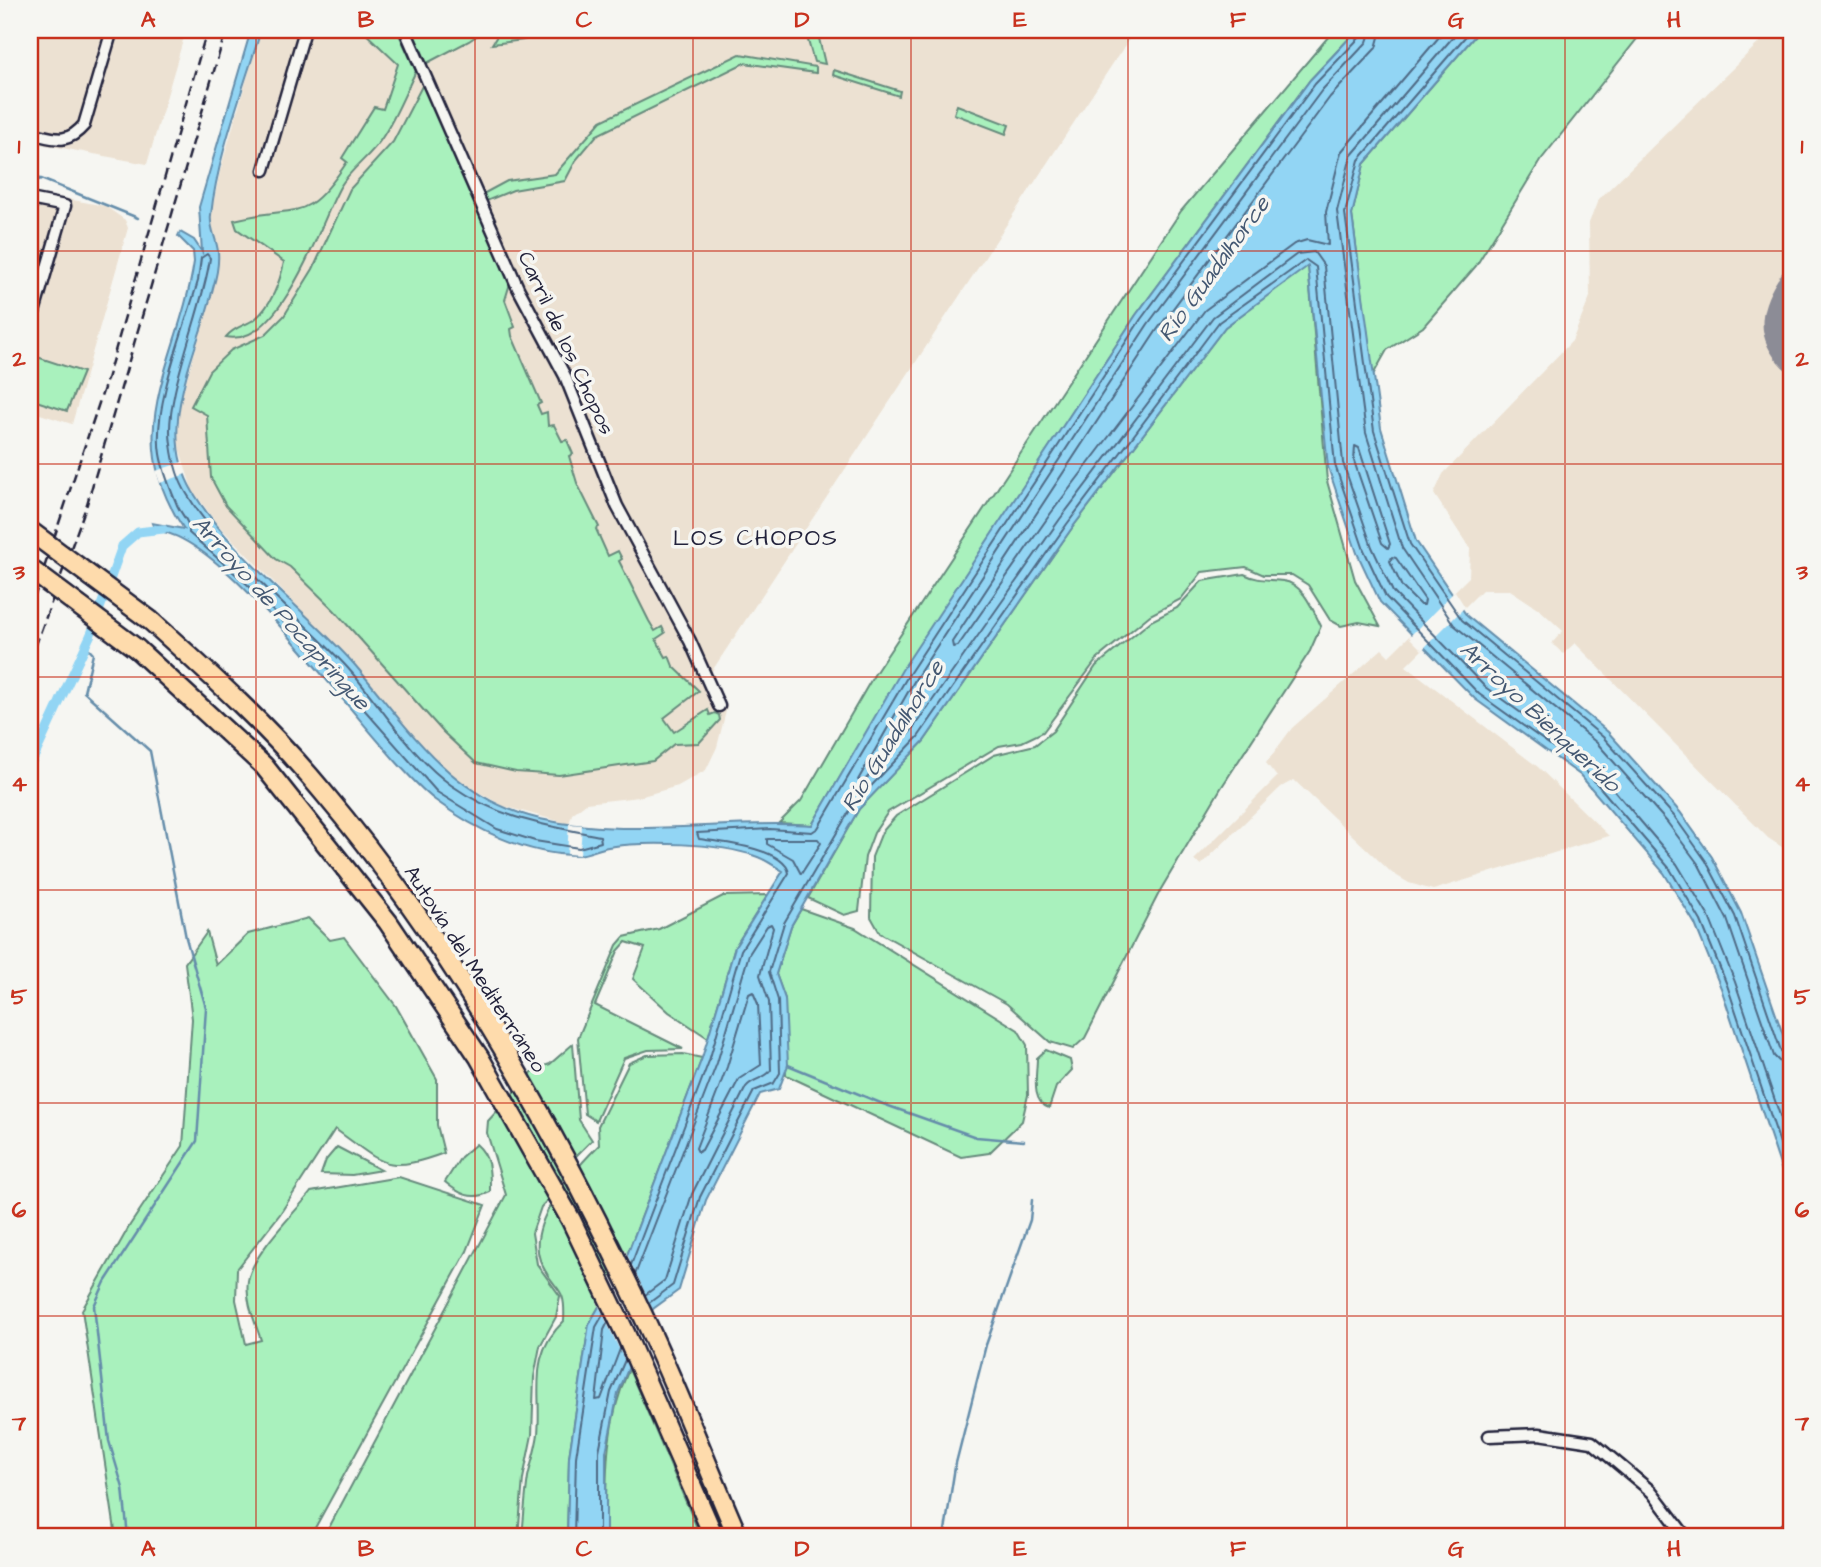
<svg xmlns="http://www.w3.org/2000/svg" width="1821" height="1567" font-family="'Architects Daughter',sans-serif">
	<rect width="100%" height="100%" fill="#f6f6f2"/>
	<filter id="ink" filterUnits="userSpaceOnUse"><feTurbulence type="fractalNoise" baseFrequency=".0143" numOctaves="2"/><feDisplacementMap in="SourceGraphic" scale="14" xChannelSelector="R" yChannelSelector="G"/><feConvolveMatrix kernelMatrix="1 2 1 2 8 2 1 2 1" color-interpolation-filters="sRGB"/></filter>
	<g filter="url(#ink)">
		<!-- built -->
		<g fill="#ece1d2">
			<path d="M30,30H186L147,164L30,142Z"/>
			<path d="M261,30H1135L710,674L727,707L717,747L706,770L678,786L639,797L586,803L572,814L569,824L503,806L454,778L431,757L352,662L217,524L192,489L177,441V412L214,287L218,252L210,219L220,171Z"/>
			<path d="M1772,30H1791V853L1768,838L1575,643L1563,654L1552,643L1563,631L1539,609L1510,590H1482L1406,666L1538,767L1609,836L1433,890L1409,883L1392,873L1294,780L1281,787L1201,865L1194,860L1277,777L1266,763L1292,728L1382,649L1389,656L1469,577L1470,549L1434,494L1443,474L1572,341L1590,297L1589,223L1598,200Z"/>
			<path d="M30,192L105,206L125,220L128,228L72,424L30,411Z"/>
		</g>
		<!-- green -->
		<g fill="#a9f1bd" stroke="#668a7c" stroke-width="2">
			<path d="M362,30H397L416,71C405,93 396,117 382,138C371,156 351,168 340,187C320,223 281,349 226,337C235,326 245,326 255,319C271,306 280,282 284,262L237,229L234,220C298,203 303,228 347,162L342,158L374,107L383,109L398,64Z"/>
			<path d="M412,30H485L469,41L427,63Z"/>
			<path d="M532,30H554L523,40L492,44L497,36Z"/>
			<path d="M792,30H813L818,34L825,64L814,62L807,37Z"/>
			<path d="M1334,30H1357L1310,80L1136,315L903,670L812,825L779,823L801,801L874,675L1181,211Z"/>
			<path d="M1480,30H1644L1540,161L1476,266L1423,327L1387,350L1373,375L1352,215L1364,164Z"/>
			<path d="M740,54L816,67V73L744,63L597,135L576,160L565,181L513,190L484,202L481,195L507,181L555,174L601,121Z"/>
			<path d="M834,70L900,91L899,96L833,75Z"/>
			<path d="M423,84L511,280L505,300L515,327L511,329L512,336L541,403L537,405L541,414L547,412L548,426L554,425L562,441L567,440L573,454L569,456L577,483L599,527L596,529L608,556L618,551L622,559L619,561L649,621L655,631L662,627L665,633L656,639L666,657L669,656L673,666L699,691L664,718L674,732L708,710L710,715L715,713L719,715L720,720L699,743L674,744L653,761L559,775L516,772L476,763L443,732L334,610L290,567L276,559L226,506L211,478L207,415L191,406L209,371L231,350L265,335L284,316L313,269L350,189L393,142Z"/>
			<path d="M957,105L1009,125L1006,134L954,114Z"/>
			<path d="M1308,265L1327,481L1355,580L1380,626L1359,622L1341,626L1330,620L1308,585L1292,575H1264L1246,567L1202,572L1181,599L1150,615L1098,658L1043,732L1022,742L999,746L888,812L874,833L865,857L859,911L844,915L808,898L859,809L924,741L1072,528L1225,327Z"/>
			<path d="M31,355L83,372L67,411L30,399Z"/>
			<path d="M1244,574C1258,581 1268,579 1283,581C1303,583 1313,610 1321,626L1310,651L1221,788L1161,889L1085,1038L1073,1049L1050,1042L1007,1004L880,933L871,917L872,857L882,832L896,816L994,755L1035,745L1053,731L1096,666L1151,621L1177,608L1202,581Z"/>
			<path d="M768,895L735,947L708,1038L669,1012L633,979L645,948L626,942L618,951L595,1005L683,1049L648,1050L624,1058L596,1121L585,1114L578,1038L617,945L624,937L659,929L723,896Z"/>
			<path d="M801,909L855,928L1018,1030L1027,1045L1028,1095L1022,1121L989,1153L961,1157L786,1075L785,999L776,974L791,926Z"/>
			<path d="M308,918L330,940L344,937L396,1006L437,1079V1125L444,1153C384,1175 383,1163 335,1129L280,1214L237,1269L236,1300L246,1344L261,1340C255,1322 245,1300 248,1281C252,1254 294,1214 311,1192L399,1177L485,1205L467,1251L310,1537H116L82,1310L130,1225L183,1146L192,1019L185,963L207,932L216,965L248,934Z"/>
			<path d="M573,1044L579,1120L592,1140L572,1160L558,1188L541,1207L532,1233L537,1264L560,1296L556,1317L540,1346L534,1377L532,1435L523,1479L518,1537H324L506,1195L487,1133L488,1121L535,1069L550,1064Z"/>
			<path d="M1046,1050L1070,1060L1072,1070L1056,1087L1049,1108C1030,1102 1037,1074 1037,1058Z"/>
			<path d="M683,1054L702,1058L624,1263L589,1324L569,1457L567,1537H522C524,1517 525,1497 528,1477C531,1463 536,1449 538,1434C542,1390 527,1356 564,1321C566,1284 556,1294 542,1265C523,1226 573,1171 599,1145L598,1126L629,1063L647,1055Z"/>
			<path d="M476,1144C491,1157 490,1173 490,1192C472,1201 459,1194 445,1182L461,1157Z"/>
			<path d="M337,1147L381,1170L352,1175L321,1174L326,1160Z"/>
			<path d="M629,1369L701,1537H606C606,1479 604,1424 629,1369Z"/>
		</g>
		<!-- water -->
		<path fill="#92d5f4" stroke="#658daa" stroke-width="2" d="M251,30H261C244,87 217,157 211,215C209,227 217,239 218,252C219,263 216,278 213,288C198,353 154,427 193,492C231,555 304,608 354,664C410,729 450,798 540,819C629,839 721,819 812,825L902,670L1136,315L1310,80L1357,30H1480L1364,164L1352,215L1381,428L1416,541L1467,616L1608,732L1680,812L1712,857L1741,913L1791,1058V1198L1721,988L1695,924L1664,873L1580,775L1475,699L1380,602L1357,553L1328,467L1308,266L1225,327L1072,528L924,741L859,809L791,926L776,974L785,999L788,1065L779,1089L760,1094L706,1200L679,1290L653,1309L618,1393L606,1452V1537H567L569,1457L589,1324L624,1263L702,1058L735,947L783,871C774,866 765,859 755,856C719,843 646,841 608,847C597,849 587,855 577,855C526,855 474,829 435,800C372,751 228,532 155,531L152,523L184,529C117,432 179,362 194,262L193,251L178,236L180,232L194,240L202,252L199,207Z"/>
		<!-- pier -->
		<g fill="#f6f6f2">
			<path d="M182,462L186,474L160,483L156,471Z"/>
			<path d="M1455,591L1465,607L1422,650L1409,637Z"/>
			<path d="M569,824L582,825L580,855L567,854Z"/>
			<path d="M625,1250L655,1314L631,1374L597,1302Z"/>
		</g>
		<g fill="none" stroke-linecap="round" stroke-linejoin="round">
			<!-- shore -->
			<g stroke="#4f6a85" stroke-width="2">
				<path d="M1371,30L1367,42L1322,90L1148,324L916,678L858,780L864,781L911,731L1060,519L1213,317L1297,254L1314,252L1324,266L1343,463L1372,547L1393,592L1485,687L1592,764L1677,864L1709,917L1735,982L1791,1148"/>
				<path d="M1381,30L1376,48L1330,97L1157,330L952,642L953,647L958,646L1051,513L1205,310L1294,244L1307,240L1328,245L1326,212L1341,152L1445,30"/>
				<path d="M1459,30L1351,156L1337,211L1366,433L1402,548L1454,625L1597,743L1667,822L1699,865L1727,919L1774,1056L1781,1063L1791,1065"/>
				<path d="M1471,30L1359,160L1345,213L1374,431L1410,544L1462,620L1603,737L1674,816L1706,861L1735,916L1781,1051L1791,1056"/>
				<path d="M207,254L210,258C203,311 163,397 171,444C173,460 178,480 187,494C222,554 297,614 345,665C381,704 408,754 451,785C499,819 544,825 600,836L601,842L579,848L535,841L497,829L437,792L324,664L249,586L189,533C190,521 182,516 177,505C170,488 163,472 160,454C152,407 185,327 198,281L201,258Z"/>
				<path d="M1355,446L1359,448L1390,544L1388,548L1382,543L1354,461Z"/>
				<path d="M1392,557L1396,558L1425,600L1424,605H1420L1402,587L1390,561Z"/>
				<path d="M767,839H818L821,843L801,874L793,859L767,844Z"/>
				<path d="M753,992L758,1004L761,1065L739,1079L702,1150L698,1152L696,1148L727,1067L749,994Z"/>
				<path d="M631,1265L709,1061L741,950L789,873C785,848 720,842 699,839L697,833L770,829L812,832L818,828L909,674L1141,319L1315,84L1360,37L1362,30"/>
				<path d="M635,1275L717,1063L749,954L767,926L771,924L773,928L760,975L769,1002L771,1070C766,1079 753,1078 746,1087L692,1194L665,1280L645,1295"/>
				<path d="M649,1303L673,1285L700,1197L754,1091L774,1083L780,1073L778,1000L769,972L784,923L853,805L918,737L1067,524L1219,322L1306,260L1316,267L1335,465L1364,550L1386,597L1479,694L1585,770L1670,869L1701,921L1727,985L1791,1176"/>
				<path d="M608,1322L604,1330L596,1400L601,1399L620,1349"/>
				<path d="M574,1537L576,1457L596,1327L604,1313"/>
				<path d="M599,1537V1451L611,1392L625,1360"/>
			</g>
			<!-- stream -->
			<g stroke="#658daa" stroke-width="2.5">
				<path d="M30,177L40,179"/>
				<path d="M33,182L41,179L138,218"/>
				<path d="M85,645L93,654L84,692L150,751L186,938L206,1008L197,1141L105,1282L94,1306L109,1441L123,1488L128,1537"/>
				<path d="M788,1065L883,1104L976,1137L1024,1141"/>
				<path d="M944,1537L955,1467L986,1345L1030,1220L1032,1200"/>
			</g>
			<!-- canal -->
			<path stroke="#92d5f4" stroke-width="9" d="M30,766L91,634L122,546L138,532L163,529"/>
			<!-- taxiway -->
			<path stroke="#8c8c96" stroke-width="23" d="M1791,280C1772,307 1765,333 1791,359"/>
			<defs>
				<g id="street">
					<path d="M405,30L518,288L565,376L617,506L690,641L719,706"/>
					<path d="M30,133C54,138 66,146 84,125L112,30"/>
					<path d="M264,170L305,30"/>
					<path d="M30,199L65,206L30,326"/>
					<path d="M1489,1436L1539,1434L1592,1442L1652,1492L1686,1537"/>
				</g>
				<path id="secondary" d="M1782,1537L1791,1527"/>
				<g id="highway">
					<path d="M151,621C211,675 271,729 323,792C456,950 560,1137 647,1324C680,1394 707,1466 738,1537"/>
					<path d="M137,649L264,766L388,922L479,1057L571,1220L626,1335L714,1537"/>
				</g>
			</defs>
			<!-- street casing -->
			<use href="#street" stroke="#22223b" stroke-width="15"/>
			<!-- secondary casing -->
			<use href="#secondary" stroke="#22223b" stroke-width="19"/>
			<!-- highway casing -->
			<use href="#highway" stroke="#22223b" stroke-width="23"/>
			<!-- street -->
			<use href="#street" stroke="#f6f6f2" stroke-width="10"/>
			<!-- secondary -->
			<use href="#secondary" stroke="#f6f6f2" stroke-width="14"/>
			<!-- highway -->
			<use href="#highway" stroke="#fedbac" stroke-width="18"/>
			<!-- rail -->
			<g stroke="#22223b" stroke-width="2.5" stroke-dasharray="10 5" stroke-linecap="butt">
				<path d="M30,610L107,379L207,30"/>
				<path d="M30,661L87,504L226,30"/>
			</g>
			<defs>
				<g id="highway-bridge">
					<path d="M30,531L151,621"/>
					<path d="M30,569L137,649"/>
				</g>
			</defs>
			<!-- highway-bridge casing -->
			<use href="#highway-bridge" stroke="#22223b" stroke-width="23" stroke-linecap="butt"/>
			<!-- highway-bridge -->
			<use href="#highway-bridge" stroke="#fedbac" stroke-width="18"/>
		</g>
	</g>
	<!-- grid -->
	<path fill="none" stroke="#c8321e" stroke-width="2" stroke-opacity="0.55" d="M256,30V1537M475,30V1537M693,30V1537M911,30V1537M1128,30V1537M1347,30V1537M1565,30V1537M30,251H1791M30,464H1791M30,677H1791M30,890H1791M30,1103H1791M30,1316H1791"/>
	<g text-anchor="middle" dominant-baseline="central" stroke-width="7" stroke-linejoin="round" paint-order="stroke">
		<!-- street labels -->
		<g font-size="21" fill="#22223b" stroke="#f6f6f2">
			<text transform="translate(566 343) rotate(65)">Carril de los Chopos</text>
			<text transform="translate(475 969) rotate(57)">Autovía del Mediterráneo</text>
		</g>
		<!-- water labels -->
		<g font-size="23" font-style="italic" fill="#445872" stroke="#f6f6f2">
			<text transform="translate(1214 269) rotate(-54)">Río Guadalhorce</text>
			<text transform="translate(281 613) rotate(48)">Arroyo de Pocapringue</text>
			<text transform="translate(1540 717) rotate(43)">Arroyo Bienquerido</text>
			<text transform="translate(893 736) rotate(-58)">Río Guadalhorce</text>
		</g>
		<!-- neighbourhood labels -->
		<g font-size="23" letter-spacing="2" fill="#22223b" stroke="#f6f6f2">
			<text x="756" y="538">LOS CHOPOS</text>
		</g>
	</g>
	<!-- margin -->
	<rect width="1821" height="1567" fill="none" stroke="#f6f6f2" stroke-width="77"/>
	<rect x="38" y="38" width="1745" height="1490" fill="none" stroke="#c8321e" stroke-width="2.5"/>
	<g font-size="23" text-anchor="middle" font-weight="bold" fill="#c8321e">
		<text x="148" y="27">A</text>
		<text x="366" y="27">B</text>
		<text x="584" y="27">C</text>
		<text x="802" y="27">D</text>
		<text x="1020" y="27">E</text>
		<text x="1238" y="27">F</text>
		<text x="1456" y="27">G</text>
		<text x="1674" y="27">H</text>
		<text x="19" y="153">1</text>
		<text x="1802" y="153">1</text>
		<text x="19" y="366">2</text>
		<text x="1802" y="366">2</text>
		<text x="19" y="579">3</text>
		<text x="1802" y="579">3</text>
		<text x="19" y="791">4</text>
		<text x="1802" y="791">4</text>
		<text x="19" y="1004">5</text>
		<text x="1802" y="1004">5</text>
		<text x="19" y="1217">6</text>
		<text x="1802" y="1217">6</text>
		<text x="19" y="1430">7</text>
		<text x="1802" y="1430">7</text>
		<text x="148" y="1556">A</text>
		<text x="366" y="1556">B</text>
		<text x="584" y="1556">C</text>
		<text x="802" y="1556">D</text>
		<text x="1020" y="1556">E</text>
		<text x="1238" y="1556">F</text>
		<text x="1456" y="1556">G</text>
		<text x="1674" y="1556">H</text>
	</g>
</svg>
